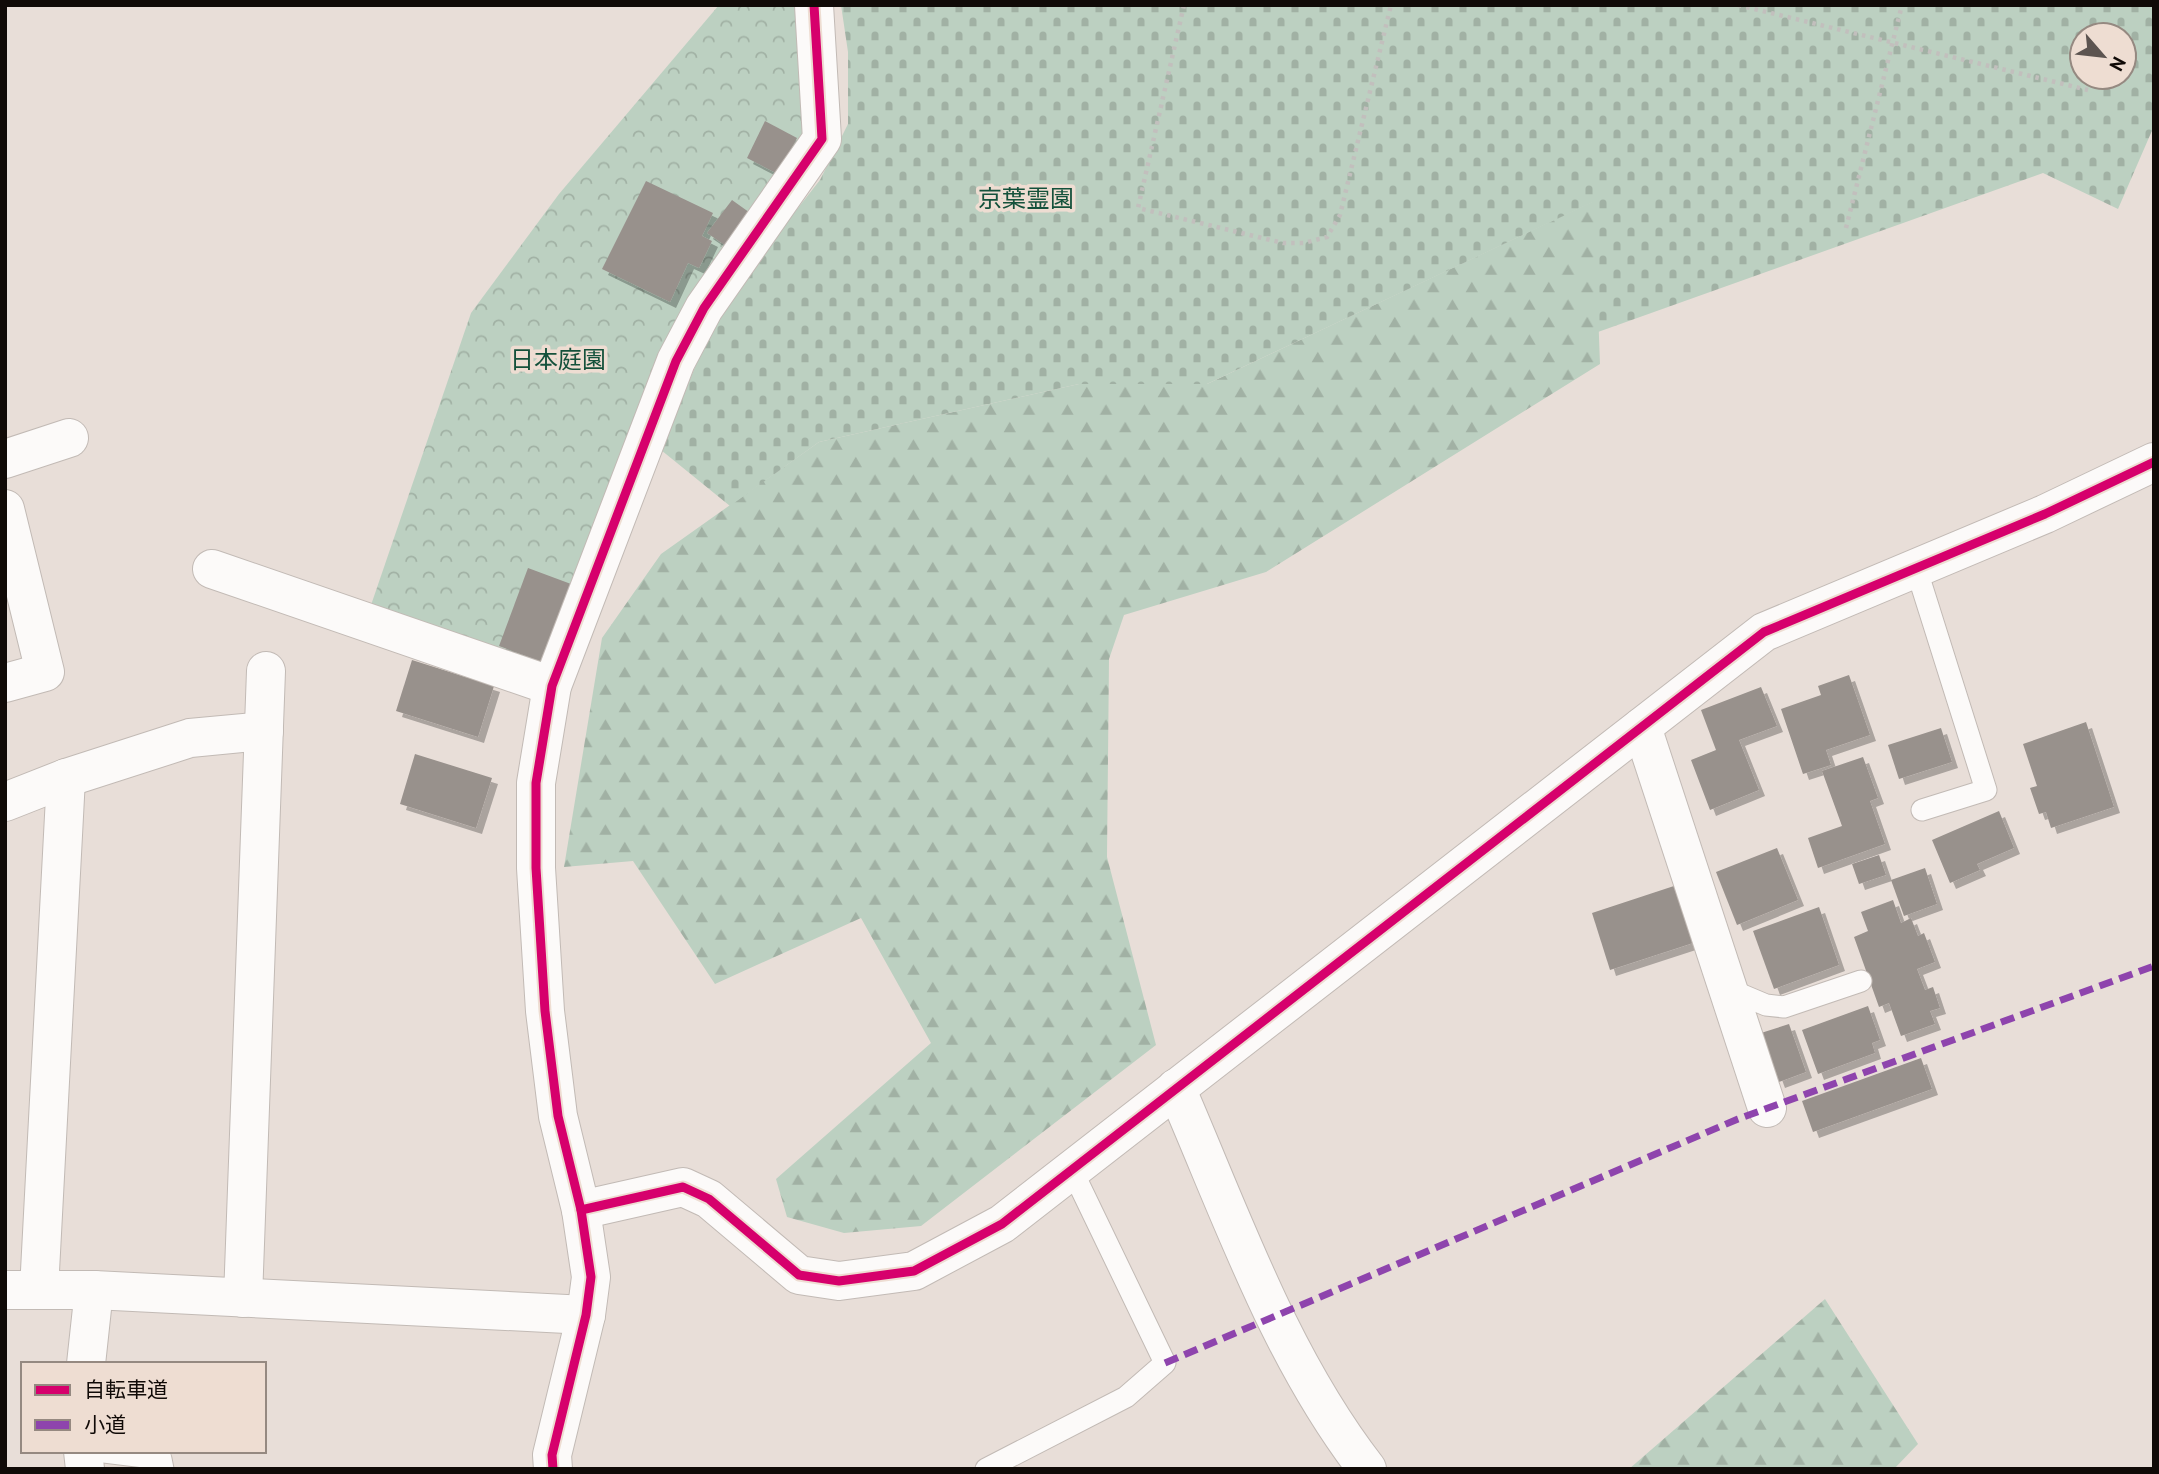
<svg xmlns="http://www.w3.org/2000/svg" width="2159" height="1474" font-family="'PT Sans','Noto Sans JP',sans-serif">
	<defs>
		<pattern id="forest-firs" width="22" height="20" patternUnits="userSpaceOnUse" patternTransform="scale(1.75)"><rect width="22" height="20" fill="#bcd0c1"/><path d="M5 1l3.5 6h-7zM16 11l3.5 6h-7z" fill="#a1b1a4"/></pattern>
		<pattern id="cemetery-stones" width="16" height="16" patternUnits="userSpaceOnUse" patternTransform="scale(1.75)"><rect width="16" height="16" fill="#bcd0c1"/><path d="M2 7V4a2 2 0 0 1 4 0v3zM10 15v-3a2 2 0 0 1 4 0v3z" fill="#a1b1a4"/></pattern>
		<pattern id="park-crowns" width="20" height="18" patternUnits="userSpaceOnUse" patternTransform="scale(1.75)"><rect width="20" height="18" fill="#bcd0c1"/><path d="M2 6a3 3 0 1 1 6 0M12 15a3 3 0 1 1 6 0" fill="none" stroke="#a1b1a4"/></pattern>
		<filter id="shadow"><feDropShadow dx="6" dy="6" stdDeviation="0" flood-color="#0004"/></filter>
	</defs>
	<rect width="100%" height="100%" fill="#e8ded8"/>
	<!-- forest -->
	<g fill="url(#forest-firs)">
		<path d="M1594,201L1600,364L1266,572L1124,615L1109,659L1107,857L1156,1045L921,1226L844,1233L787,1217L776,1179L931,1043L861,918L715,984L633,861L564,867L602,638L661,554L819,442L1079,384H1207Z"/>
		<path d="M1825,1299L1918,1444L1894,1469H1629Z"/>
	</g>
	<!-- cemetery -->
	<path fill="url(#cemetery-stones)" fill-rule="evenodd" d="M841,5H2154V126L2118,209L2043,173L1598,332L1593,202L1207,384H1079L819,442L730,506L661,450L709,333L735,288L820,180L848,124V52ZM2082,35H2124V77H2082Z"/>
	<!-- park -->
	<path fill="url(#park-crowns)" d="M719,5H797L804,136L544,673L370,608L471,313L559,194Z"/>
	<!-- building -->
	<g fill="#98918c" filter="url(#shadow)">
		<path d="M765,121L797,138L778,174L747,158Z"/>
		<path d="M646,181L713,213L702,236L712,241L699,268L688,263L670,302L602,269Z"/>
		<path d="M732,200L753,215L729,248L707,233Z"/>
		<path d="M528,568L571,584L542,662L499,646Z"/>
		<path d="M412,660L494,686L478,737L396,711Z"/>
		<path d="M1849,675L1870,735L1826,750L1831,765L1803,774L1781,709L1821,695L1818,686Z"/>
		<path d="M1761,687L1777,726L1739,740L1759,790L1710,810L1691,760L1716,750L1701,710Z"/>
		<path d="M2086,722L2114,807L2051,828L2046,812L2039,814L2030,788L2037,786L2023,744Z"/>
		<path d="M1941,728L1952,762L1899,779L1888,745Z"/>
		<path d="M415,754L492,778L476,828L400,804Z"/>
		<path d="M1863,757L1878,798L1870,801L1885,844L1818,868L1808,838L1842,826L1822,771Z"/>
		<path d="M1999,811L2014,848L1977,864L1980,870L1950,883L1932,840Z"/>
		<path d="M1777,848L1798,900L1737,925L1716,872Z"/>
		<path d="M1879,855L1886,875L1859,884L1852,864Z"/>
		<path d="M1925,868L1937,904L1904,916L1891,880Z"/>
		<path d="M1677,885L1696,942L1610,970L1592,913Z"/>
		<path d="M1893,900L1901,923L1911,918L1918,936L1924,933L1935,962L1917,969L1925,990L1933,987L1940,1008L1930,1011L1935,1024L1901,1036L1889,1003L1879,1007L1854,937L1868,931L1861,912Z"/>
		<path d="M1819,907L1839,965L1774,989L1753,931Z"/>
		<path d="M1868,1006L1880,1040L1872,1043L1875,1053L1818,1074L1802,1030Z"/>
		<path d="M1789,1024L1806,1072L1779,1082L1761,1033Z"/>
		<path d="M1921,1058L1932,1089L1813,1132L1802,1101Z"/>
	</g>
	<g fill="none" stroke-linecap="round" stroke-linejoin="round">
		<defs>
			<g id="lane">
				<path d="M1916,568L1986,790L1922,810"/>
				<path d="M1728,989L1766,1005L1784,1007L1861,981"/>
				<path d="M96,1451L161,1459L163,1469"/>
				<path d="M986,1469L1126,1397L1165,1363L1071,1168"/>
			</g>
			<g id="street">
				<path d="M5,459L69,438"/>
				<path d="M5,509L45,672L5,683"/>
				<path d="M212,569L552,686"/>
				<path d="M1642,727L1767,1108"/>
				<path d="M5,802L66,778L190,738L264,731"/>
				<path d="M1176,1088C1232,1217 1280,1357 1367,1469"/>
				<path d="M581,1210L683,1187L709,1199L799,1275L839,1281L914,1271L1002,1224L1764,632L2045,514L2154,462"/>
				<path d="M5,1290H94L586,1315"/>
				<path d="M39,1290L66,778"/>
				<path d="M243,1298L266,671"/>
				<path d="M86,1364L94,1290"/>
				<path d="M83,1451L85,1469"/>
				<path d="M553,1469L552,1455L586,1315L591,1277L581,1210L558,1116L545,1011L536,868V783L552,686L676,361L704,308L822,139L814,5"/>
			</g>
		</defs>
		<!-- lane casing -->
		<use href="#lane" stroke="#c2bab5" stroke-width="23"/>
		<!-- street casing -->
		<use href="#street" stroke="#c2bab5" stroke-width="40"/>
		<!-- path -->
		<g stroke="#c2bfbd" stroke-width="4.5" stroke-dasharray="3.5 5" stroke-linecap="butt">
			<path d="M1184,5L1138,208L1283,243H1304L1327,237L1340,215L1391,5"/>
			<path d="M1738,5L2088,90"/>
			<path d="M1846,228L1902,5"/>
		</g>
		<!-- lane -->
		<use href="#lane" stroke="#fcfaf9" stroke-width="21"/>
		<!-- street -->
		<use href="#street" stroke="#fcfaf9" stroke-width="38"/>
		<!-- quiet -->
		<path stroke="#8e44ad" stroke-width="7" stroke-dasharray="14 7" stroke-linecap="butt" d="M1165,1363L1738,1119L2154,966"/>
		<defs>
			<g id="cycleway">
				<path d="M581,1210L683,1187L709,1199L799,1275L839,1281L914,1271L1002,1224L1764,632L2045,514L2154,462"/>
				<path d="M553,1469L552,1455L586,1315L591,1277L581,1210L558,1116L545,1011L536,868V783L552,686L676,361L704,308L822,139L814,5"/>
			</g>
		</defs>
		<!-- cycleway casing -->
		<use href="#cycleway" stroke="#eeddd2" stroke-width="13"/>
		<!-- cycleway -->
		<use href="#cycleway" stroke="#d6006c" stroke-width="9"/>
	</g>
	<g text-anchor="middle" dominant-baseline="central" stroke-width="7" stroke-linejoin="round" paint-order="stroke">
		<!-- park labels -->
		<g font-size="24" fill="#14513b" stroke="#eeddd2">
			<text x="1026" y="198">京葉霊園</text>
			<text x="558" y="359">日本庭園</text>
		</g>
	</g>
	<!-- border -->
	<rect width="2159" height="1474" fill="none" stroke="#100a07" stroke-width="14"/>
	<!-- legend -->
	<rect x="21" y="1362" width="245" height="91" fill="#eeddd2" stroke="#958981" stroke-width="2"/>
	<rect x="35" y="1385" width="35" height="10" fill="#d6006c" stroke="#958981" stroke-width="2"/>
	<text x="84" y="1397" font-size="21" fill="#100a07">自転車道</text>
	<rect x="35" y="1420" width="35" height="10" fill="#8e44ad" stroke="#958981" stroke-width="2"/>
	<text x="84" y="1432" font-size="21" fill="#100a07">小道</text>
	<!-- north arrow -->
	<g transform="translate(2103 56) rotate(118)"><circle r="33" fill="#eeddd2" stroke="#958981" stroke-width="2"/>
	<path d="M0-5L12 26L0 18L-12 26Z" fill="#5c5450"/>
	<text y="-10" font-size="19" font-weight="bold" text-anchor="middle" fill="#100a07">N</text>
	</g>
</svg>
